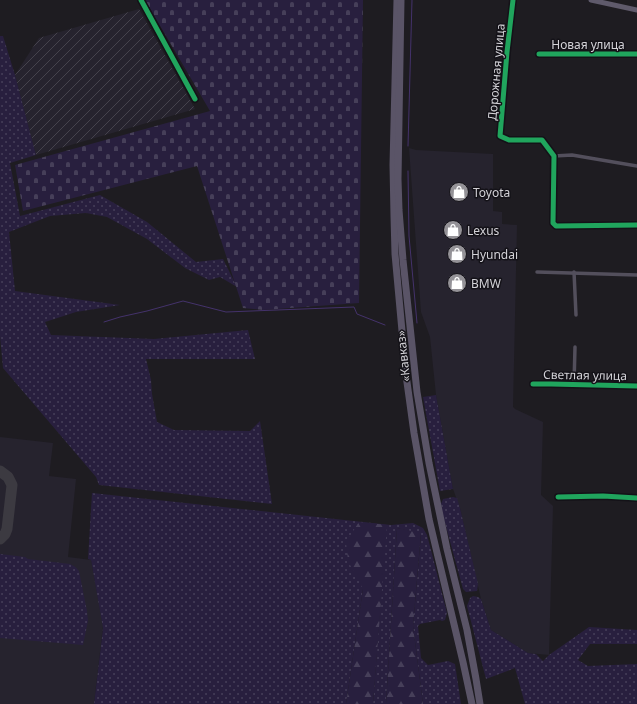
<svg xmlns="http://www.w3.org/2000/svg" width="637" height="704" font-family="'Noto Sans',sans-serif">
	<defs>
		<pattern id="industrial-furrows" width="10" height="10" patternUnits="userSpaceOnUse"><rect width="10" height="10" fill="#26232e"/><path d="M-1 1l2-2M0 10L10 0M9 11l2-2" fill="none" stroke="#45424c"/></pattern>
		<pattern id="grass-dots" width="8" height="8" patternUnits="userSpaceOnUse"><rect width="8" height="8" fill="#281f3e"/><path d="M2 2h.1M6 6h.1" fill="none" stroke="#463f59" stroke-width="1.8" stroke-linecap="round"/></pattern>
		<pattern id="forest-firs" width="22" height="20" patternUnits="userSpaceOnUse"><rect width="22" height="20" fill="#281f3e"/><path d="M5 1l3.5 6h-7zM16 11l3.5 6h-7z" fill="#463f59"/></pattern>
		<pattern id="cemetery-stones" width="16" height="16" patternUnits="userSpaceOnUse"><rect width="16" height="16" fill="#281f3e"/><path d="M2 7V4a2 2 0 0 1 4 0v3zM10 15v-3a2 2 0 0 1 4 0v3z" fill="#463f59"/></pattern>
	</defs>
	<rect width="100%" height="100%" fill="#1e1c21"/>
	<!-- built -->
	<g fill="#26232e">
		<path d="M409,148L416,150L493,154V211L502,212V224L517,225L513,407L515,409L543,422L541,495L553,506L549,655L528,653L491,630L481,599L460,508L453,489L436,395L430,337L421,312Z"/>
		<path d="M0,437L53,443L49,476L76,479L68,557L91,560L103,626L94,704H0Z"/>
	</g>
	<!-- industrial -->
	<path fill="url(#industrial-furrows)" d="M139,9L195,109L36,155L15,75L39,38Z"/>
	<!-- grass -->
	<g fill="url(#grass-dots)">
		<path d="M0,36H3L15,75L36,155L10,163L20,216L100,195L147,222L196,262L223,259L237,287L220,277L209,280L185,268L147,239L107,217L86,213L50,216L9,232L15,291L120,305L76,312L45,322L51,335L154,339L248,330L255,359H146L151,380L152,394L157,422L174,430L250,431L260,421L272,504L99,485L96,477L3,368L0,336Z"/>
		<path d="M436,395L453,489L440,491L423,397Z"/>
		<path d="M92,493L391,525L413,523L423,528L427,535L431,550L447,613L445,620L442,621L440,620L420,624L418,626L421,658L428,665L448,661L455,664L461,704H423L413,626L421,534L397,528L386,704H373L386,525L363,589L346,704H94L103,628L91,560L88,559Z"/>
		<path d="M453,497L457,498L460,508L478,584L477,591L466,592L463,589L442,512L441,504L443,499Z"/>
		<path d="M0,554L25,557L28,559L70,564C74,566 76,567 79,571L87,611L88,621L83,645L0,638Z"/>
		<path d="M473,596L478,597L481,599L491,630L528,653L536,654L543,661L549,655L589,627L637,630V644H590L578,660L588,666L637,664V704H525L515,668L486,679L467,606L470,598Z"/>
	</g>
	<!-- forest -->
	<g fill="url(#forest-firs)">
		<path d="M359,522L387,525L373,704H346L363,589L348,561L346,542Z"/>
		<path d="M397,528L421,533L413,626L423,704H386Z"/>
	</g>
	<!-- cemetery -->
	<path fill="url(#cemetery-stones)" d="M145,0H363L359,303L263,310L243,308L197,166L23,211L15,165L210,111Z"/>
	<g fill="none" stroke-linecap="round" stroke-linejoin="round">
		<!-- stream -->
		<g stroke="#44326b" stroke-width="1">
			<path d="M408,146L412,0"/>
			<path d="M408,171L409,236L417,323"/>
			<path d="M104,322L120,317L147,311L183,301L226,312L354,307L357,314L385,325"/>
		</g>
		<!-- taxiway -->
		<path stroke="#3c3a41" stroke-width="11" d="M0,471L8,477L12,485L7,529L5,534L0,539"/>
		<!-- street -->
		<g stroke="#534f5c" stroke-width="3.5">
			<path d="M141,0L195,99"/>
			<path d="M513,0L507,52L500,136L509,140H542L554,156L553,223L556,226L637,225"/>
			<path d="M539,54H637"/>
			<path d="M554,156L572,155L637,166"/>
			<path d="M537,272L637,275"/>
			<path d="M574,272L576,315"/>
			<path d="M533,384H551L637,386"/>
			<path d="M574,384L575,347"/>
			<path d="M558,497L603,496L637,498"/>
		</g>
		<!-- secondary -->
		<path stroke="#5f5a6b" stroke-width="5" d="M591,0L637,10"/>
		<!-- highway -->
		<g stroke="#5a5467" stroke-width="7">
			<path d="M397,0L393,165L394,216L395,254L406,375L414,433L429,519L463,662L472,704"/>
			<path d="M401,0L398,179L399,210L403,260L417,392L429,463L447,549L467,630L476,679L480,704"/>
		</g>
		<defs>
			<g id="cycleway">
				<path d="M141,0L195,99"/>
				<path d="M513,0L507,52L500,136L509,140H542L554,156L553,223L556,226L637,225"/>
				<path d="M539,54H637"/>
				<path d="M533,384H551L637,386"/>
				<path d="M558,497L603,496L637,498"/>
			</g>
		</defs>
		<!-- cycleway casing -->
		<use href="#cycleway" stroke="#141218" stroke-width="8"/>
		<!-- cycleway -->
		<use href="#cycleway" stroke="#20a55d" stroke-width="5"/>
	</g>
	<!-- icons -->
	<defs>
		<symbol id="shop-disc" viewBox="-11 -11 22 22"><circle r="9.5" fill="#949297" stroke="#141218"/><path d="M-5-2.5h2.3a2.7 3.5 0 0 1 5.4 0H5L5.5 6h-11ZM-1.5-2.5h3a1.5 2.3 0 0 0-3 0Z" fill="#fff"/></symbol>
	</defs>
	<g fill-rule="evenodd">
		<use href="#shop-disc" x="448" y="181" width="22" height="22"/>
		<use href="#shop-disc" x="442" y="219" width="22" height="22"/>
		<use href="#shop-disc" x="446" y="243" width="22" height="22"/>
		<use href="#shop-disc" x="446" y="272" width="22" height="22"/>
	</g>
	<g text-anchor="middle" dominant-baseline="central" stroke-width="3" stroke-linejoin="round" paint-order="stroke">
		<!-- street labels -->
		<g font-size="12" fill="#d3d2d7" stroke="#141218">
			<text x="588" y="44">Новая улица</text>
			<text transform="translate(496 72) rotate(-85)">Дорожная улица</text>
			<text transform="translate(403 356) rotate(-96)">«Кавказ»</text>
			<text transform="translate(585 375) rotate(1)">Светлая улица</text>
		</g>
		<!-- poi labels -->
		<g font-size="12" fill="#d3d2d7" stroke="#141218" text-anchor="start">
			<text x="473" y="192">Toyota</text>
			<text x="467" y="230">Lexus</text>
			<text x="471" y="254">Hyundai</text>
			<text x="471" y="283">BMW</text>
		</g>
	</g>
</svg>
